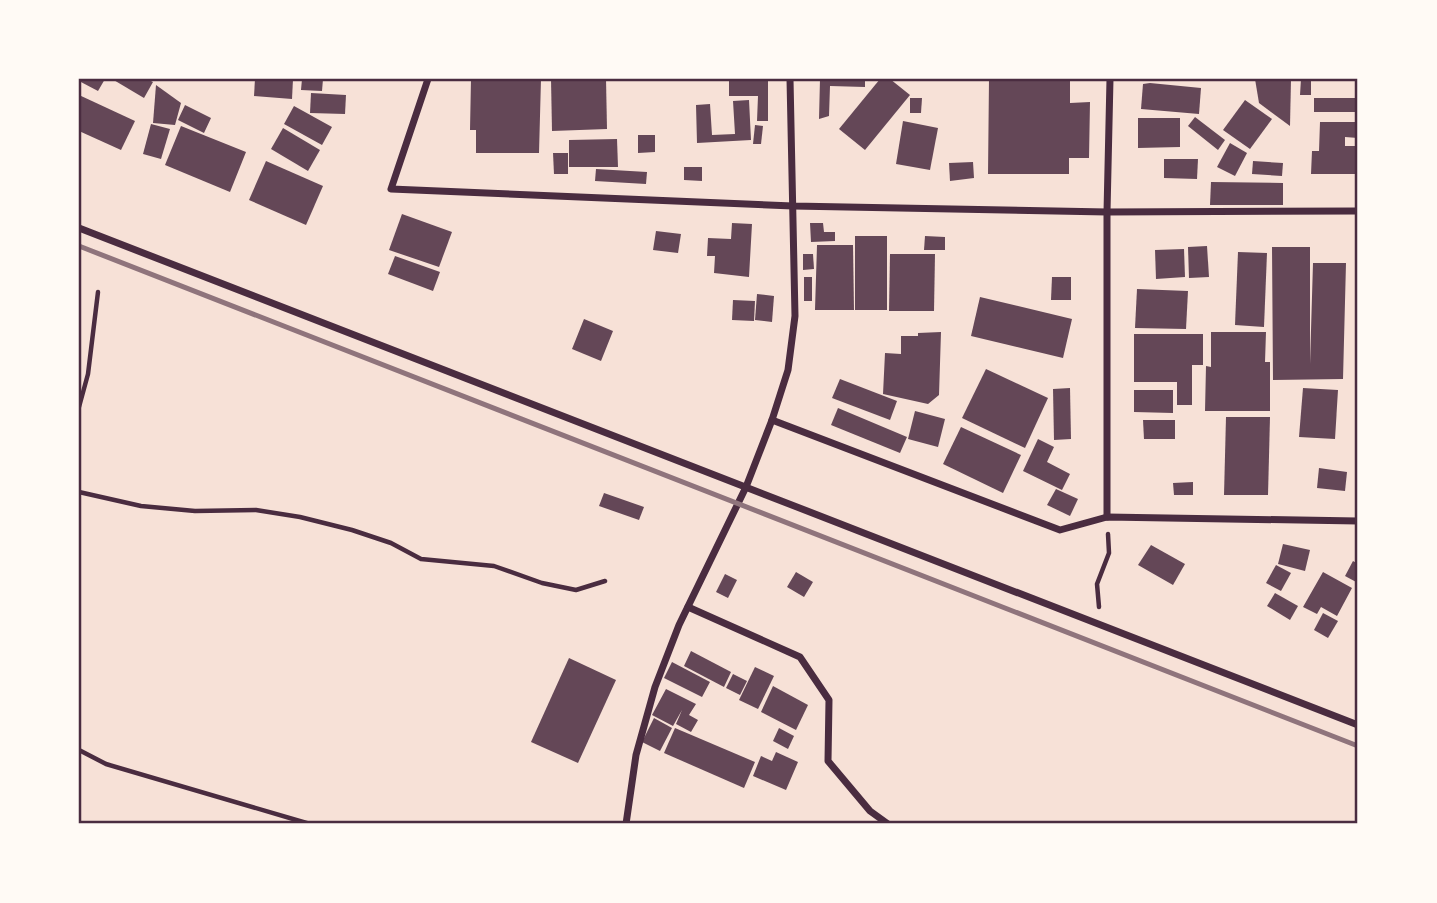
<svg xmlns="http://www.w3.org/2000/svg" width="1437" height="903" font-family="Montserrat,sans-serif">
	<rect width="100%" height="100%" fill="#f7e1d7"/>
	<!-- building -->
	<g fill="#644757">
		<path d="M79,79H105L98,91L79,81Z"/>
		<path d="M112,79H147L153,82L144,98Z"/>
		<path d="M255,79H293L292,99L254,96Z"/>
		<path d="M302,79H323L322,91L301,90Z"/>
		<path d="M471,79H541L539,153H476V130H470Z"/>
		<path d="M551,79H606L607,129L552,131Z"/>
		<path d="M729,79H768V121H757L758,96H729Z"/>
		<path d="M820,79H865V87L830,86L829,116L819,119Z"/>
		<path d="M880,79H890L910,95L865,150L839,129Z"/>
		<path d="M989,79H1070V103L1090,102L1089,158H1069V174H988Z"/>
		<path d="M1255,79H1291L1290,126L1259,103Z"/>
		<path d="M1301,79H1311V95H1300Z"/>
		<path d="M1150,83L1201,88L1199,114L1141,109L1143,84Z"/>
		<path d="M156,85L181,103L175,125L153,123Z"/>
		<path d="M311,93L346,95L345,114L310,113Z"/>
		<path d="M79,95L135,121L121,150L79,131Z"/>
		<path d="M910,98H922L921,113H910Z"/>
		<rect x="1314" y="98" width="44" height="14"/>
		<path d="M749,100L751,140L697,143L696,105L710,104L712,135L735,134L733,101Z"/>
		<path d="M1245,100L1272,119L1250,149L1223,130Z"/>
		<path d="M185,105L211,118L204,133L178,120Z"/>
		<path d="M294,106L332,127L322,145L284,124Z"/>
		<path d="M1195,117L1225,140L1218,150L1188,126Z"/>
		<path d="M1138,118H1180V147L1138,148Z"/>
		<path d="M903,121L938,128L930,170L896,164Z"/>
		<path d="M1320,122H1358V138L1345,137V146H1358V174H1311L1312,151H1319Z"/>
		<path d="M151,124L170,129L161,159L143,154Z"/>
		<path d="M755,125L763,126L761,144H753Z"/>
		<path d="M181,126L246,152L230,192L165,165Z"/>
		<path d="M283,128L320,150L308,171L271,149Z"/>
		<path d="M638,135H655V152L638,153Z"/>
		<path d="M617,139L618,167H569V140Z"/>
		<path d="M1230,143L1247,153L1235,176L1217,167Z"/>
		<path d="M553,153H568V174H554Z"/>
		<path d="M1164,159H1198L1197,179L1164,178Z"/>
		<path d="M266,161L323,186L306,225L249,200Z"/>
		<path d="M1253,161L1283,163L1282,176L1252,174Z"/>
		<path d="M973,162L974,178L950,181L949,163Z"/>
		<path d="M684,167H702V181L684,180Z"/>
		<path d="M596,169L647,172L646,184L595,181Z"/>
		<path d="M1211,182L1283,183V205H1210Z"/>
		<path d="M402,214L452,232L439,267L389,250Z"/>
		<path d="M732,223L752,224L749,277L714,273L715,256H707L708,238L731,239Z"/>
		<path d="M810,223H823L824,232H835V241L811,242Z"/>
		<path d="M656,231L681,234L678,253L653,250Z"/>
		<rect x="855" y="236" width="32" height="74"/>
		<path d="M925,236L945,237V250H924Z"/>
		<path d="M817,245H853L854,310H815Z"/>
		<path d="M1207,246L1209,277L1189,278L1188,247Z"/>
		<path d="M1272,247H1310V364L1313,263H1346L1343,379L1273,380Z"/>
		<path d="M1184,249L1185,277L1156,279L1155,250Z"/>
		<path d="M1238,252L1267,253L1264,327L1235,325Z"/>
		<path d="M803,254H813L814,269L803,270Z"/>
		<path d="M890,254H935L934,311H889Z"/>
		<path d="M395,256L440,272L433,291L388,274Z"/>
		<rect x="804" y="277" width="8" height="24"/>
		<path d="M1052,277H1071V300H1051Z"/>
		<path d="M1137,289L1188,291L1186,329L1135,328Z"/>
		<path d="M757,294L774,296L772,322L755,320Z"/>
		<path d="M980,297L1072,319L1063,358L971,336Z"/>
		<path d="M733,300L755,301L754,321L732,320Z"/>
		<path d="M584,319L613,331L601,361L572,349Z"/>
		<path d="M941,332L939,395L928,404L883,394L885,353L901,354V336H918V333Z"/>
		<path d="M1211,332H1266L1265,362H1270V411H1205L1206,366L1211,367Z"/>
		<path d="M1134,334H1203V365H1192V405H1177V382H1134Z"/>
		<path d="M986,369L1048,398L1025,448L962,418Z"/>
		<path d="M840,379L897,401L890,420L832,398Z"/>
		<path d="M1070,388L1071,439L1054,440L1053,389Z"/>
		<path d="M1303,388L1338,390L1335,439L1299,437Z"/>
		<path d="M1134,390H1173V413L1134,412Z"/>
		<path d="M838,408L907,437L900,453L831,425Z"/>
		<path d="M915,411L945,419L938,447L908,439Z"/>
		<path d="M1226,417H1270L1268,495H1224Z"/>
		<path d="M1143,420H1175V439H1144Z"/>
		<path d="M961,427L1021,455L1003,493L943,464Z"/>
		<path d="M1038,439L1054,447L1047,462L1070,474L1062,490L1023,471Z"/>
		<path d="M1319,468L1347,472L1345,491L1317,488Z"/>
		<path d="M1193,482V495H1174L1173,483Z"/>
		<path d="M1056,489L1078,499L1070,516L1047,505Z"/>
		<path d="M604,493L644,507L639,520L599,506Z"/>
		<path d="M1283,544L1310,550L1305,571L1278,564Z"/>
		<path d="M1151,545L1185,564L1173,585L1138,565Z"/>
		<path d="M1353,561L1358,564V583L1345,576Z"/>
		<path d="M1276,565L1291,573L1281,591L1266,583Z"/>
		<path d="M796,572L813,582L804,597L787,587Z"/>
		<path d="M1323,572L1352,588L1337,616L1321,607L1317,614L1303,607Z"/>
		<path d="M725,574L737,580L728,598L716,592Z"/>
		<path d="M1275,593L1298,606L1290,620L1267,606Z"/>
		<path d="M1323,613L1338,621L1328,638L1314,630Z"/>
		<path d="M691,651L731,672L724,687L684,666Z"/>
		<path d="M569,658L616,680L578,763L531,742Z"/>
		<path d="M672,662L710,682L702,697L664,678Z"/>
		<path d="M755,667L774,676L758,709L739,700Z"/>
		<path d="M733,674L747,681L740,695L726,688Z"/>
		<path d="M773,686L808,705L796,730L761,712Z"/>
		<path d="M666,689L696,704L689,715L698,720L691,732L676,724L682,710L673,726L652,715Z"/>
		<path d="M654,718L672,728L660,751L642,742Z"/>
		<path d="M675,728L755,762L744,788L664,753Z"/>
		<path d="M779,728L794,736L788,749L773,741Z"/>
		<path d="M776,752L798,762L786,790L753,776L761,756L772,761Z"/>
	</g>
	<g fill="none" stroke-linecap="round" stroke-linejoin="round">
		<!-- path -->
		<g stroke="#4a2c40" stroke-width="4.5">
			<path d="M79,407L88,374L98,292"/>
			<path d="M79,492L141,506L195,511L256,510L300,517L352,530L391,543L421,559L494,566L542,583L576,590L605,581"/>
			<path d="M1099,607L1097,584L1109,553L1108,534"/>
			<path d="M79,750L106,764L310,824"/>
		</g>
		<!-- minor -->
		<g stroke="#4a2c40" stroke-width="7">
			<path d="M428,79L391,189L793,206L1107,212L1358,211"/>
			<path d="M79,228L1358,725"/>
			<path d="M772,420L1060,530L1107,517L1358,521"/>
			<path d="M1107,517V212L1110,79"/>
			<path d="M688,607L800,657L829,700L828,761L870,811L888,824"/>
			<path d="M626,824L636,755L655,687L679,625L746,487L772,420L788,370L795,316L790,79"/>
		</g>
		<!-- rail -->
		<path stroke="#8f747c" stroke-width="5" d="M79,246L1358,746"/>
	</g>
	<!-- border -->
	<rect width="1437" height="903" fill="none" stroke="#fffaf5" stroke-width="161"/>
	<rect x="80" y="80" width="1276" height="742" fill="none" stroke="#4a2c40" stroke-width="2.5"/>
</svg>
